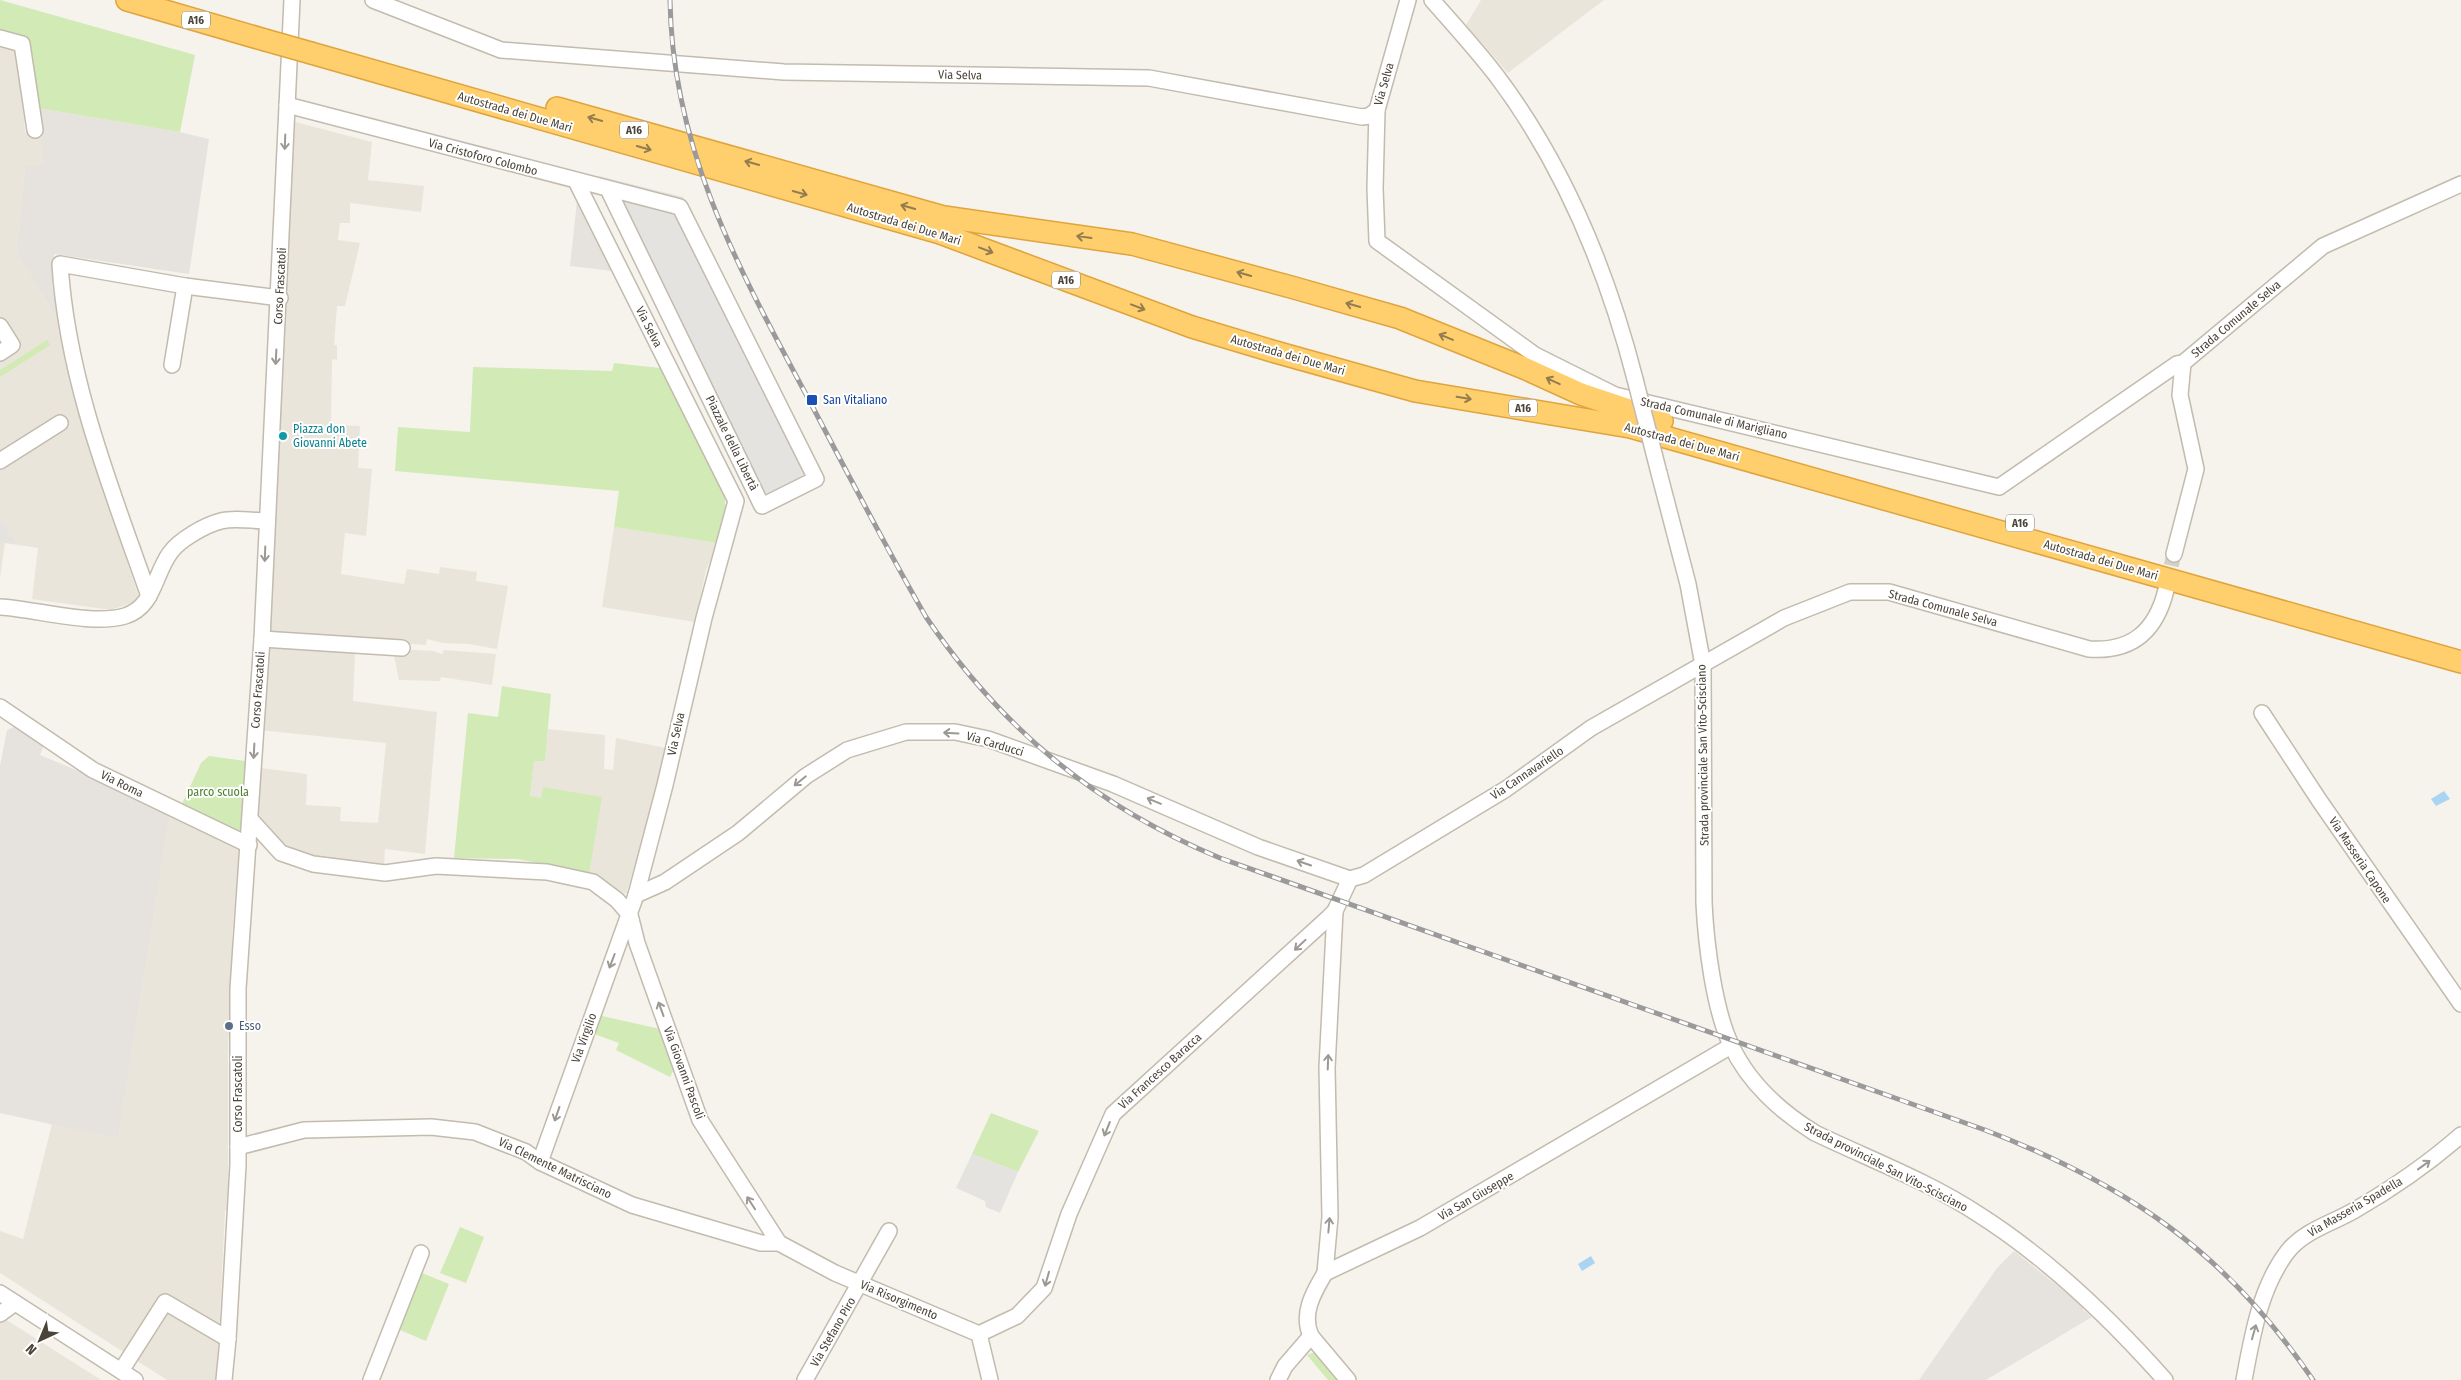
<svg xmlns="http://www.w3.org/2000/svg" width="2461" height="1380" font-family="'Fira Sans Condensed',sans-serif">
	<rect width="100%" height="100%" fill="#f6f3ec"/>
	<!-- residential -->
	<g fill="#eae5da">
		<path d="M1481,0H1604L1508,73L1466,25Z"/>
		<path d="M0,45L18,50L25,132L40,133L43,166H25L16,252L57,318L73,387L130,557L126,559L140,600L111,610L32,599L38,548L5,543L0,578Z"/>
		<path d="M295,122L372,142L368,180L424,186L421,212L350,203V223H340L338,240L360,243L345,306H337L334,345H337V360L332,359L331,425L360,426L358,468L372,469L366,536L345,533L341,574L404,584L407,569L439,574L440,567L477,572L476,581L508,586L497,649L468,644L443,643L427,639L426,645L270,635L266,620L292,123Z"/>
		<path d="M614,527L718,543L706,570L695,622L602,607Z"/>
		<path d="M264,646L355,653L353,701L437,712L425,854L385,849L384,865L331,860L310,856L282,843L255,812L258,768H261L307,774L306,805L341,807L340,821L378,823L386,743L259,730Z"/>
		<path d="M400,649L433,651L442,654L444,650L496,654L492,685L441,677L440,681L399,680L393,651Z"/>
		<path d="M548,729L605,735L604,769L613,770L616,738L666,748L653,806L626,894L589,874L551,789L543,788L541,798L530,797L534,760L545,761Z"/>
		<path d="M170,814L239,847L232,938V1003L228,1043V1209L225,1210L217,1380H167L0,1273V1231L23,1239L52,1124L118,1139Z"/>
		<path d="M0,1316L27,1333L101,1380H0Z"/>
	</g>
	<!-- industrial -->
	<g fill="#e6e2dd">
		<path d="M37,108L180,132L209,139L189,274L54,254L55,278L52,282L57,318L16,252L25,166H43Z"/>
		<path d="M577,201L605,256L612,271L570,266Z"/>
		<path d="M16,726L44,745L40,755L93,777L170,814L118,1139L0,1113V766L7,730Z"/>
		<path d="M2014,1251L2084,1307L2083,1310L2092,1317L1986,1380H1919L1997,1268Z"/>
	</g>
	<!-- green -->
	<g fill="#d2eab5">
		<path d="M0,0L195,55L180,132L37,108L29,40L0,33Z"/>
		<path d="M47,340L50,345L0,377V370Z"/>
		<path d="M614,363L660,368L724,493L726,511L718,543L614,527L619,491L395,471L398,427L470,432L473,367L612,371Z"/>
		<path d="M502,686L551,694L545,761H534L530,796L541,798L543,787L602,797L589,874L518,859L454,858L468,713L498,717Z"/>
		<path d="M209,756L245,761V821L238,833L182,804L201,763Z"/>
		<path d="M598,1015L660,1029L675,1067L670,1077L616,1050L619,1043L589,1032Z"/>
		<path d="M991,1113L1039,1131L1018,1172L972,1154Z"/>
		<path d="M460,1227L484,1237L466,1283L440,1273Z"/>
		<path d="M422,1273L449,1284L426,1341L400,1330Z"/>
		<path d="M1317,1351L1343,1380H1328L1307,1355Z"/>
	</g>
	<!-- parking -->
	<g fill="#e5e3e0">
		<path d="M599,176L683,197L823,477L760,510Z"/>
		<path d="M0,519L16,544L0,542Z"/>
		<path d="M972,1154L1018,1172L1000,1213L986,1207L985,1201L956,1188Z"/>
	</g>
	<!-- water -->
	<g fill="#a9d4f2">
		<path d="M2444,791L2450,799L2436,806L2431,799Z"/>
		<path d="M1591,1256L1595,1263L1582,1271L1578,1264Z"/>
	</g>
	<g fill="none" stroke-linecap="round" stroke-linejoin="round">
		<!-- minor-tunnel -->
		<path stroke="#d4d0c8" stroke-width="15" stroke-dasharray="15 8" stroke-linecap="butt" d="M2166,588L2174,554"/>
		<defs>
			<g id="minor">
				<path d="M373,0L501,50L784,72L1149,78L1362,117L1369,116L1377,110L1408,0"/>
				<path d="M1432,0C1454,25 1476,49 1496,75C1564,165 1607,270 1635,379"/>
				<path d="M0,38L22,44L35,130"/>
				<path d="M287,105L680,207L816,479L762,506L608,189"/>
				<path d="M1377,110L1375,188L1377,241L1535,355L1615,395L1999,487L2177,364L2183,363"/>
				<path d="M0,326L12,345L0,353"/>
				<path d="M172,365L185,286"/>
				<path d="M0,461L60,423"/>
				<path d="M1659,473L1688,584L1703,665L1704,903C1706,944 1714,1009 1731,1045C1748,1082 1781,1112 1815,1133C1869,1159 1928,1181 1978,1214C2049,1259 2110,1318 2165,1380"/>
				<path d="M2174,554L2196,469L2180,395L2183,363L2323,246L2461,184"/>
				<path d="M149,596C111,488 67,379 60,264L185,286L280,298"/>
				<path d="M0,607C36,609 92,626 125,616C154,607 154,575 170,553C179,540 205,525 221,521C235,517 252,521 266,521"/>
				<path d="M262,639L402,648"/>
				<path d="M0,707L93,770L249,845"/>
				<path d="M2262,713L2319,800L2461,1004"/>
				<path d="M251,820L281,853L313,864L385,873L436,866L547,872L593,882L617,900L630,915L637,943L700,1120L779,1243L835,1273L979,1334L990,1380"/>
				<path d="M1350,879L1364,875L1506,789L1591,728L1784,618L1850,592H1889L2089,649C2132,652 2156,631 2166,590"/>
				<path d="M636,895L665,882L738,833L806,776L847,750L906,732H955L988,739L1113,784L1258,847L1350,879"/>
				<path d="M238,1147L304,1130L431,1127L475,1132L526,1152L540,1162L632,1205L761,1243H779"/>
				<path d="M540,1162L636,895L665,785L704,618L736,501L576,181"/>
				<path d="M1325,1273L1330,1217L1327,1068L1335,911"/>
				<path d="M0,1293L135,1380"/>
				<path d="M0,1314L15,1303"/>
				<path d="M979,1334L1017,1316L1044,1288L1069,1214L1113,1114L1327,919L1335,911L1350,879"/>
				<path d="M121,1371L165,1302L228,1339"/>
				<path d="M224,1380L228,1339L238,1165V989L262,639L292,0"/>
				<path d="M371,1380L421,1253"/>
				<path d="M805,1380L889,1231"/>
				<path d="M1278,1380L1285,1366L1311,1336"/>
				<path d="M1348,1380L1311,1336C1301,1314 1313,1293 1325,1273L1420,1228L1731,1046"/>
				<path d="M2244,1380C2252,1337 2260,1287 2288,1251C2305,1230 2333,1223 2355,1210C2393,1188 2429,1163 2461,1135"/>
			</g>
			<g id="highway">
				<path d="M127,0L265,40"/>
				<path d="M311,53L940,233L1192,327L1272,351L1415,391L1630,427L2461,662"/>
				<path d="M557,108L944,217L1132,244L1291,287L1400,318L1524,368L1581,394L1662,421"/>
			</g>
		</defs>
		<!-- minor casing -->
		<use href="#minor" stroke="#c2bbae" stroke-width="18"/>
		<!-- highway casing -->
		<use href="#highway" stroke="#e0a43c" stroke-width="24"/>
		<!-- minor -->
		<use href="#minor" stroke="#fff" stroke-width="15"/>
		<!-- highway -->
		<use href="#highway" stroke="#ffcf6e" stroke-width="21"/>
		<defs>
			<path id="rail" d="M670,0C672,150 740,271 809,400C847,472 885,546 926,617C1002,729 1095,806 1220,858L1985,1130C2128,1185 2226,1252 2313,1380"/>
		</defs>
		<!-- rail casing -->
		<use href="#rail" stroke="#9a9a9a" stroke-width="5"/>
		<!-- rail -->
		<use href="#rail" stroke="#fff" stroke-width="3" stroke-dasharray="9" stroke-linecap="butt"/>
		<defs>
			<path id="minor-bridge" d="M1635,379L1659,473"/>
			<path id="highway-bridge" d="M265,40L311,53"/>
		</defs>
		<!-- minor-bridge casing -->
		<use href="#minor-bridge" stroke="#c2bbae" stroke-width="18" stroke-linecap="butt"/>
		<!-- highway-bridge casing -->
		<use href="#highway-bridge" stroke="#e0a43c" stroke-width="24" stroke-linecap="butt"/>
		<!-- minor-bridge -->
		<use href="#minor-bridge" stroke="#fff" stroke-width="15"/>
		<!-- highway-bridge -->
		<use href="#highway-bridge" stroke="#ffcf6e" stroke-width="21"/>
	</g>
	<!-- one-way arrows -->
	<defs><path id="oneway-shaft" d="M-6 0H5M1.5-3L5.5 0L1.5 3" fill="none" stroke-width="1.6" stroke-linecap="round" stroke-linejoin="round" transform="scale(1.25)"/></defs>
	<g stroke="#937c4e">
		<use href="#oneway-shaft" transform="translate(595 119) rotate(-164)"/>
		<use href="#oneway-shaft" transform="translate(644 148) rotate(16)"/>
		<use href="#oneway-shaft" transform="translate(752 163) rotate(-164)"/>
		<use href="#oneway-shaft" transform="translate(800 193) rotate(16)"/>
		<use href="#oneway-shaft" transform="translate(908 207) rotate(-164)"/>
		<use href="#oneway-shaft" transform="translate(1084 237) rotate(-172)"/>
		<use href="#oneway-shaft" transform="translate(986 250) rotate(21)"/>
		<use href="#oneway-shaft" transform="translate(1244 274) rotate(-164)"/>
		<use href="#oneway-shaft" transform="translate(1353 305) rotate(-164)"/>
		<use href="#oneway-shaft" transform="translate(1138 307) rotate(21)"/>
		<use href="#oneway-shaft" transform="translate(1446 337) rotate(-158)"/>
		<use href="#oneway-shaft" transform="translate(1553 381) rotate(-155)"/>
		<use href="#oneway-shaft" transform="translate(1464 398) rotate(9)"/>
	</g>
	<g stroke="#9c9892">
		<use href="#oneway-shaft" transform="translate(285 142) rotate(92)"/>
		<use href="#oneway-shaft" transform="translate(276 357) rotate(93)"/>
		<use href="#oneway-shaft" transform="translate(265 554) rotate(92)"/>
		<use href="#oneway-shaft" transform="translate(951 733) rotate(-177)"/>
		<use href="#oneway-shaft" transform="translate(254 751) rotate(93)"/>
		<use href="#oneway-shaft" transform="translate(800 781) rotate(141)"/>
		<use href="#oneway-shaft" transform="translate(1154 801) rotate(-157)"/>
		<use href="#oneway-shaft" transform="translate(1304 863) rotate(-161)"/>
		<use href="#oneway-shaft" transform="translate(1300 945) rotate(137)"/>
		<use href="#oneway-shaft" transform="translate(612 961) rotate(111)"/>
		<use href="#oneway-shaft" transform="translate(661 1009) rotate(-110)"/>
		<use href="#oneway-shaft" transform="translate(1328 1062) rotate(-88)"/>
		<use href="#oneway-shaft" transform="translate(557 1114) rotate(109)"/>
		<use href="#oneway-shaft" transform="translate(1107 1129) rotate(112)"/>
		<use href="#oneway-shaft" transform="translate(2424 1165) rotate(-36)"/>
		<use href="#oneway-shaft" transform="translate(751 1203) rotate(-123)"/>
		<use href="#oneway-shaft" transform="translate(1329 1225) rotate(-85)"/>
		<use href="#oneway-shaft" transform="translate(1047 1279) rotate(106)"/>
		<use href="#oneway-shaft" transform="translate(2254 1332) rotate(-74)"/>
	</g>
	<!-- markers -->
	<rect fill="#1a4fb4" stroke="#fff" stroke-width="2" x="806" y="394" width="12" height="12" rx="2.5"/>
	<circle fill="#0f9aa8" stroke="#fff" stroke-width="2" cx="283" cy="436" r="5"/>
	<circle fill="#5c6f8a" stroke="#fff" stroke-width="2" cx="229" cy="1026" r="5"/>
	<g text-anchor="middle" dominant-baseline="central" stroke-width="4" stroke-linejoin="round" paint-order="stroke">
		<!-- shield labels -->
		<g fill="#fff" stroke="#817c74" stroke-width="1">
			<rect x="182" y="11.5" width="28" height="17" rx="4"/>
			<rect x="620" y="121.5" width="28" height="17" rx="4"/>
			<rect x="1052" y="271.5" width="28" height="17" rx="4"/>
			<rect x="1509" y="399.5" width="28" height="17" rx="4"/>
			<rect x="2006" y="514.5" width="28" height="17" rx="4"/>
		</g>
		<g font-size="11" font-weight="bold" fill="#4b4439">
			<text x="196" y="20">A16</text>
			<text x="634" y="130">A16</text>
			<text x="1066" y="280">A16</text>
			<text x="1523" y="408">A16</text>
			<text x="2020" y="523">A16</text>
		</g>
		<!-- street labels -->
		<g font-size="12" fill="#4b4439" stroke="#fff">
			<text transform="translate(960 75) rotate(1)">Via Selva</text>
			<text transform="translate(1384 84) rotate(-74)">Via Selva</text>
			<text transform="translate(515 112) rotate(16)">Autostrada dei Due Mari</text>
			<text transform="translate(483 157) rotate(15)">Via Cristoforo Colombo</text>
			<text transform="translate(904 224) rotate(17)">Autostrada dei Due Mari</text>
			<text transform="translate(280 286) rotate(-87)">Corso Frascatoli</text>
			<text transform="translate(2236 319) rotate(-40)">Strada Comunale Selva</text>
			<text transform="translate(649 327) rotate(63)">Via Selva</text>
			<text transform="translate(1288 355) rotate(16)">Autostrada dei Due Mari</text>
			<text transform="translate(1714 418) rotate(13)">Strada Comunale di Marigliano</text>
			<text transform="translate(1682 442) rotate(15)">Autostrada dei Due Mari</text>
			<text transform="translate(732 443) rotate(64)">Piazzale della Libertà</text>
			<text transform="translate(2101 560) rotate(16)">Autostrada dei Due Mari</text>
			<text transform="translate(1943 608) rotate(15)">Strada Comunale Selva</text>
			<text transform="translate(258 690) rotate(-86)">Corso Frascatoli</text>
			<text transform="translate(676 734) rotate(-78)">Via Selva</text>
			<text transform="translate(995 744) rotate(17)">Via Carducci</text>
			<text transform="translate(1703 755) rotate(-91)">Strada provinciale San Vito-Scisciano</text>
			<text transform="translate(1527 773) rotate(-34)">Via Cannavariello</text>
			<text transform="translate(122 784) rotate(26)">Via Roma</text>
			<text transform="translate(2360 860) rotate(56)">Via Masseria Capone</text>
			<text transform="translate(584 1038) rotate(-70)">Via Virgilio</text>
			<text transform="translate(1160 1071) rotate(-42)">Via Francesco Baracca</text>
			<text transform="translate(684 1073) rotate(70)">Via Giovanni Pascoli</text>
			<text transform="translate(238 1094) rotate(-90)">Corso Frascatoli</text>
			<text transform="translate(1886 1167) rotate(27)">Strada provinciale San Vito-Scisciano</text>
			<text transform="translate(555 1168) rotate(26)">Via Clemente Matrisciano</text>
			<text transform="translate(1476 1196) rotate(-30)">Via San Giuseppe</text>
			<text transform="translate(2355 1207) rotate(-30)">Via Masseria Spadella</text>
			<text transform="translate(899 1300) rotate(23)">Via Risorgimento</text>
			<text transform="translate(833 1332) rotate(-60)">Via Stefano Piro</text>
		</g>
		<!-- transit labels -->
		<g font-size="12" fill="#164399" stroke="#fff" text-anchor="start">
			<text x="823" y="400">San Vitaliano</text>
		</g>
		<!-- culture labels -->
		<g font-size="12" fill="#0d838f" stroke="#fff" text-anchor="start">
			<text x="293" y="429">Piazza don<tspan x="293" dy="14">Giovanni Abete</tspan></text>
		</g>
		<!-- park labels -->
		<g font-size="12" fill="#4a7f2a" stroke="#fff">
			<text x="218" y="792">parco scuola</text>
		</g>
		<!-- service labels -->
		<g font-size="12" fill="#4e5e75" stroke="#fff" text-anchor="start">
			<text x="239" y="1026">Esso</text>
		</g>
	</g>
	<!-- north arrow -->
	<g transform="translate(40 1340) rotate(224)" stroke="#ffffff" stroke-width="4" paint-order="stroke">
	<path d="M0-4L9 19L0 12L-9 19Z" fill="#4b4439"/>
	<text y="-8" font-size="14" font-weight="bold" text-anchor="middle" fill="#4b4439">N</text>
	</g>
</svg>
